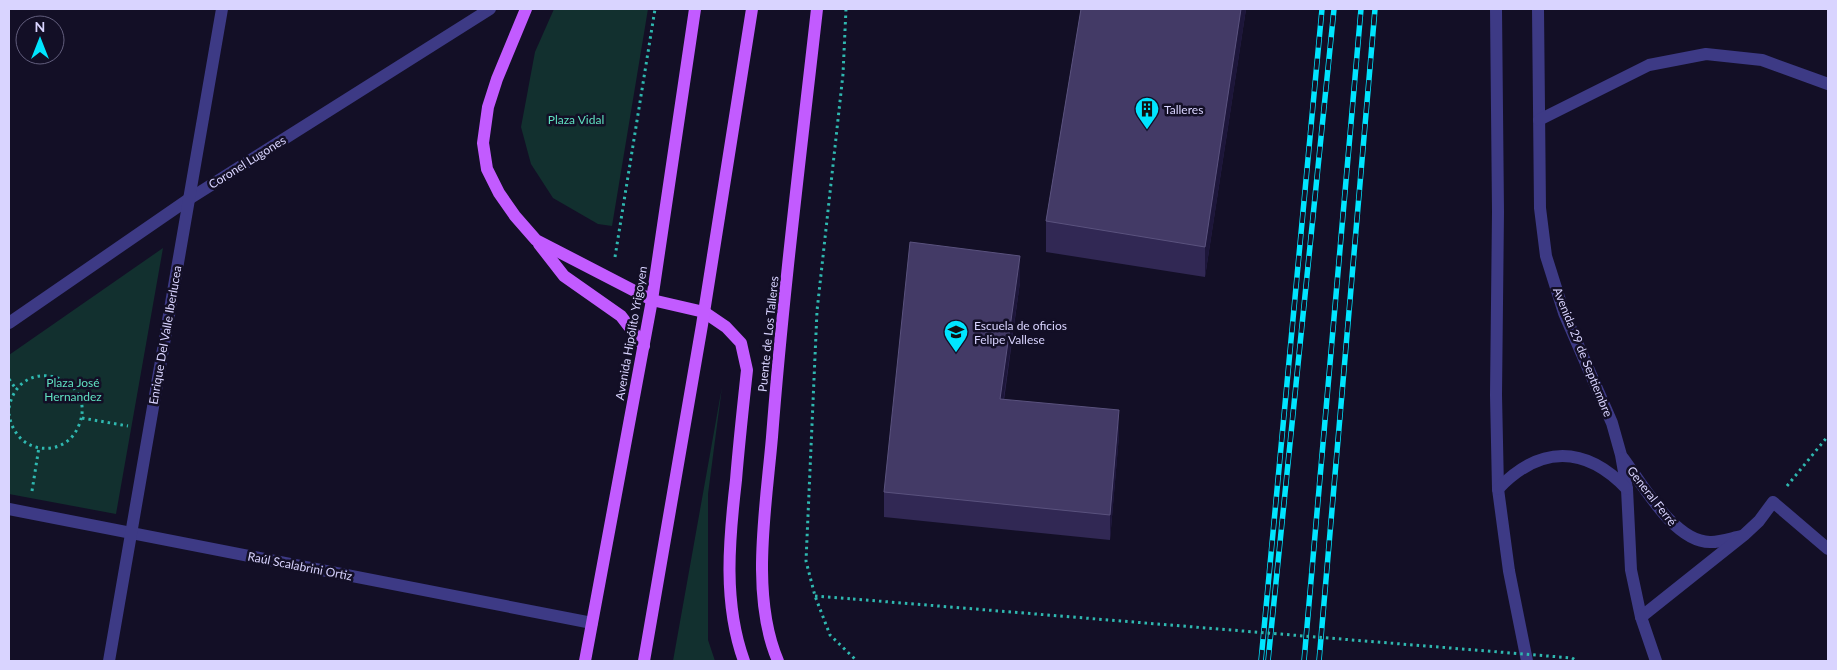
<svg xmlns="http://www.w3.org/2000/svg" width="1837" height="670" font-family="Lato,sans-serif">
	<rect width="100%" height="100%" fill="#130f26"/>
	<!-- green -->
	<g fill="#12302f">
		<path d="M554,9H648L612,226L598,224L553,198L531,164L521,127L535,52Z"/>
		<path d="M163,248L116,514L9,494V355Z"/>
		<path d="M722,387L708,494V640L715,661H673Z"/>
	</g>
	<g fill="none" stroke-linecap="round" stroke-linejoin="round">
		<!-- path -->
		<g stroke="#2fb8b0" stroke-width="3" stroke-dasharray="2.5 4" stroke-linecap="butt">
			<path d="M846,9L843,74L817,311L806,561L815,596L830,635L857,661"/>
			<path d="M615,257L655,9"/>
			<path d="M9,379L16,389"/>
			<path d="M9,408C19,352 99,376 79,425C74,438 64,446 51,448C28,451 12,435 9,414"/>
			<path d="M82,418L128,426"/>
			<path d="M1787,486L1828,436"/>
			<path d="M32,491L39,447"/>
			<path d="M815,596L853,599"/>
			<path d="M1572,658L1577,661"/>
		</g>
		<!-- minor -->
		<g stroke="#3d3a85" stroke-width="12">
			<path d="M1496,9L1498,212L1496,395L1498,489L1509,571L1527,661"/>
			<path d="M1538,9L1540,208L1546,256L1564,313L1612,423L1621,455L1627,489L1631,570L1641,617L1656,661"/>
			<path d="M1539,120L1649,65L1706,54L1762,60L1828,84"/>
			<path d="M9,323L189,199L490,9"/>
			<path d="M1623,458C1643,485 1675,543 1711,542C1721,542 1732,538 1742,536"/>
			<path d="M1498,489C1540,445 1585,445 1627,489"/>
			<path d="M9,509L592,623"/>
			<path d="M1641,617L1744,535L1759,521L1773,502L1828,549"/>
			<path d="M109,661L222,9"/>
		</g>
		<!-- major -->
		<g stroke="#c25bff" stroke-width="12">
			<path d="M526,9L497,79L488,107L483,143L487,169L499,193L515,216L536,240L652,300L704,312L726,327L741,343L747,370C743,407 739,443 736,480C729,540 723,603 744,661"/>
			<path d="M539,244L564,276L621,316L644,346"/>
			<path d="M585,661L652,300L695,9"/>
			<path d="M644,661L702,325L752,9"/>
			<path d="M778,661C750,596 766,507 772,437C783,294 801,151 817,9"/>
		</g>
		<defs>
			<g id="rail">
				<path d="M1261,661L1322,9"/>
				<path d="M1268,661L1334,9"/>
				<path d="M1304,661L1361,9"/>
				<path d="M1319,661L1375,9"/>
			</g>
		</defs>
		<!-- rail casing -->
		<use href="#rail" stroke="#00e5ff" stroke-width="5.5"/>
		<!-- rail -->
		<use href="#rail" stroke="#130f26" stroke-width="4" stroke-dasharray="11" stroke-linecap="butt"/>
		<!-- path-bridge -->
		<path stroke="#2fb8b0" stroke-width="3" stroke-dasharray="2.5 4" stroke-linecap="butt" d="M853,599L1572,658"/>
	</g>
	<!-- wall -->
	<g fill="#312854">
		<path d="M1081,9H1246L1205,277L1046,252V221Z"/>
		<path d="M1020,282L1004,400L1119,435L1110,540L884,517V492Z"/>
	</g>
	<!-- shaded-wall -->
	<g fill="#1d163a">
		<path d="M1241,9H1246L1205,277V247Z"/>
		<path d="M1020,256V282L1000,424V399Z"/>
		<path d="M1119,410V435L1110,540V515Z"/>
	</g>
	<!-- building -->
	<g fill="#433a66" stroke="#5a527e">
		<path d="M1081,9H1241L1205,247L1046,221Z"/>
		<path d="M910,242L1020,256L1000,399L1119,410L1110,515L884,492Z"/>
	</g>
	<!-- icons -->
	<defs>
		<symbol id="building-pin" viewBox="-11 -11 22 30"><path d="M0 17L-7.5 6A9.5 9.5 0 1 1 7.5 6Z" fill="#00e5ff" stroke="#130f26"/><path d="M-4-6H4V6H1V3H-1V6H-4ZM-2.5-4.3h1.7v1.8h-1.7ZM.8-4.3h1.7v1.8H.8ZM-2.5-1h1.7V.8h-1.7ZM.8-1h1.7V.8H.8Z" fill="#111"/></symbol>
		<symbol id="university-pin" viewBox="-11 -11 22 30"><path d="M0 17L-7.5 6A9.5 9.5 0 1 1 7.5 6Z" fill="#00e5ff" stroke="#130f26"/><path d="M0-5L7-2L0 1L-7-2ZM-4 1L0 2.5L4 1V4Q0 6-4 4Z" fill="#111"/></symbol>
	</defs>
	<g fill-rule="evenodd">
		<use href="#building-pin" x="1133" y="95" width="28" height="38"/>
		<use href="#university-pin" x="942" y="318" width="28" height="38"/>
	</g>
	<g text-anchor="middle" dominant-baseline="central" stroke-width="5" stroke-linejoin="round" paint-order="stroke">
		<!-- poi labels -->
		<g font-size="12" fill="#d9d4ff" stroke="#130f26" text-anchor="start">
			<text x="1164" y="109">Talleres</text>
			<text x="974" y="325">Escuela de oficios<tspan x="974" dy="14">Felipe Vallese</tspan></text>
		</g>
		<!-- park labels -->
		<g font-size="12" fill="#5fe0c0" stroke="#130f26">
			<text x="576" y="119">Plaza Vidal</text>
			<text x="73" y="382">Plaza José<tspan x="73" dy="14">Hernandez</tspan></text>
		</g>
		<!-- street labels -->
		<g font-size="12" fill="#d9d4ff" stroke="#130f26">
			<text transform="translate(247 162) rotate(-32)">Coronel Lugones</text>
			<text transform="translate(631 333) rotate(-80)">Avenida Hipólito Yrigoyen</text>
			<text transform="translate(768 334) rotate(-84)">Puente de Los Talleres</text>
			<text transform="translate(165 335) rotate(-80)">Enrique Del Valle Iberlucea</text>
			<text transform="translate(1583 352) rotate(68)">Avenida 29 de Septiembre</text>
			<text transform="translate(1652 496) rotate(52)">General Ferré</text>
			<text transform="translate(300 566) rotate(11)">Raúl Scalabrini Ortiz</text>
		</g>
	</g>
	<!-- border -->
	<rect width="1837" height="670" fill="none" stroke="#d9d4ff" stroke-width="20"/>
	<!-- north arrow -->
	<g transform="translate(40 40)"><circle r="24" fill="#130f26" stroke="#625e7d"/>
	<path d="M0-4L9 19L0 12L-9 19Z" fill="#00e5ff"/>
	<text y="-8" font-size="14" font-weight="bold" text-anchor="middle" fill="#d9d4ff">N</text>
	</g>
</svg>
